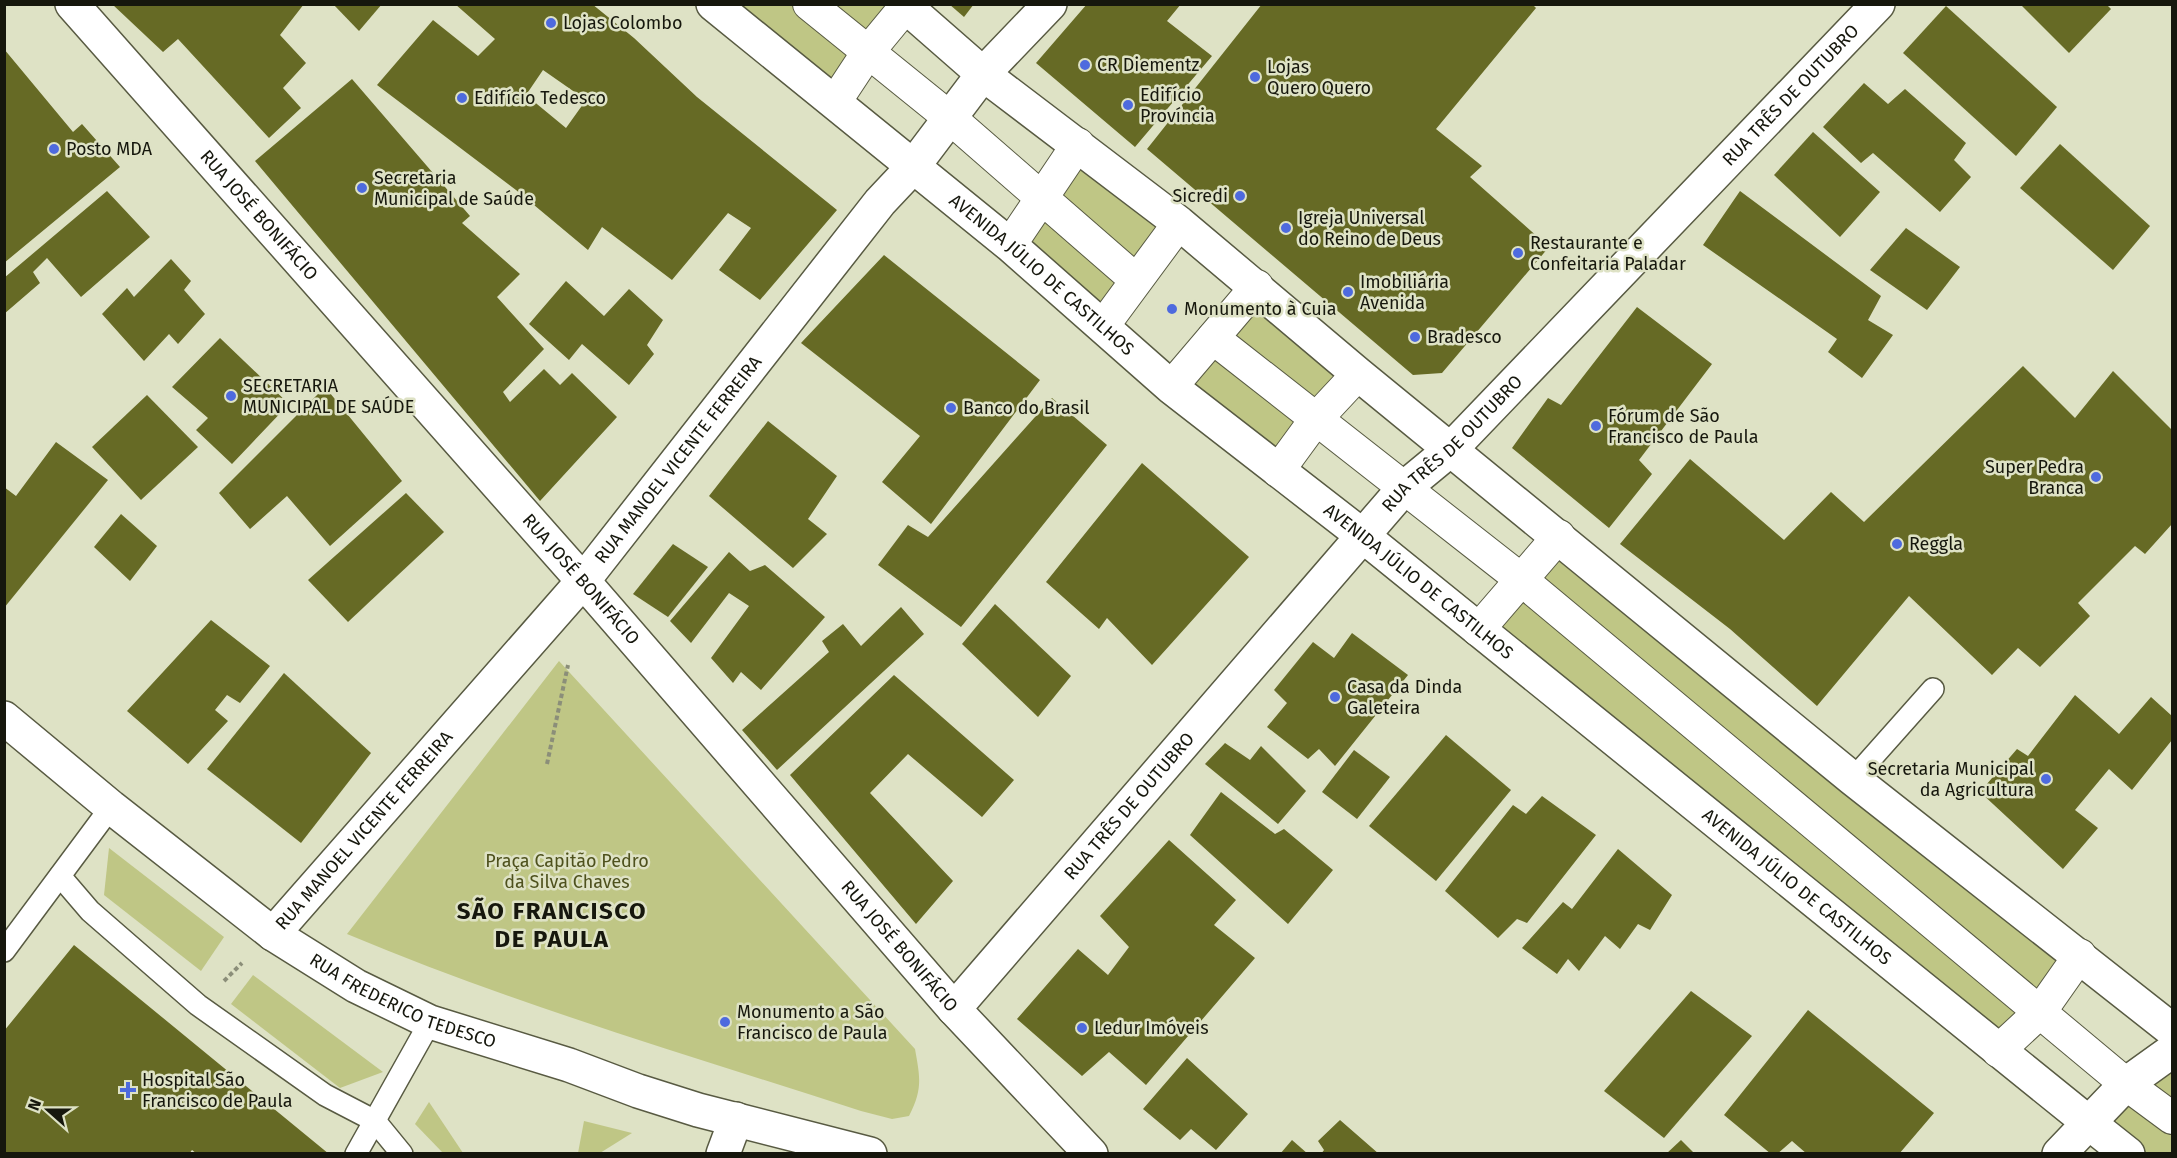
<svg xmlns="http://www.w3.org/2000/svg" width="2177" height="1158" font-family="'Fira Sans',sans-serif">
	<rect width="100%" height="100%" fill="#dee2c5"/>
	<!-- green -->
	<g fill="#bfc685">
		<path d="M903,4L835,102L713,5Z"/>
		<path d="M1078,144L1179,223L1103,326L1010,245Z"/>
		<path d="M1257,286L1358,374L1278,471L1171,387Z"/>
		<path d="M1559,536L2080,955L1998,1051L1478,630Z"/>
		<path d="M559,661L915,1049C920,1077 923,1089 909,1116L892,1119L861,1111C688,1055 514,1004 347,934Z"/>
		<path d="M109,848L224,937L201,971L104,895Z"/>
		<path d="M253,975L383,1072L340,1088L231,1004Z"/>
		<path d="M2172,1051V1153H2128L2089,1123Z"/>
		<path d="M429,1102L463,1153H443L415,1124Z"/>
		<path d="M584,1121L632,1133L600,1153H578Z"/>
	</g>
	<!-- building -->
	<g fill="#666a25" fill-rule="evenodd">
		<path d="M112,4H304L280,35L306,63L283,88L301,108L269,138L178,39L163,52Z"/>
		<path d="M333,4H382L359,31Z"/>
		<path d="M455,4H592L634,38L697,97L837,210L760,300L719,270L751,228L728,213L672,280L602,227L588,250L516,190L377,85L433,20L478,56L495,39ZM543,70L586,100L566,128L526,95Z"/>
		<path d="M949,4H974L964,17Z"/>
		<path d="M1087,4H1181L1167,21L1212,56L1135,147L1036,63Z"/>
		<path d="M1262,4H1532L1536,8L1436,129L1482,166L1470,177L1549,247L1442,373L1413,375L1147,149Z"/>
		<path d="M2020,4H2106L2111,9L2069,53Z"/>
		<path d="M1946,6L2057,107L2016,156L1903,53Z"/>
		<path d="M4,49L73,132L82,124L120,167L4,263Z"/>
		<path d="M352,79L470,216L462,223L520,274L497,297L544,349L503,392L510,402L544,369L560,385L572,373L617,417L540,501L255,161Z"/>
		<path d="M1864,83L1888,104L1905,89L1966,143L1954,160L1971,177L1940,212L1873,153L1861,163L1823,127Z"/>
		<path d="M1813,132L1880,192L1840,237L1774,175Z"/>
		<path d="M2060,144L2150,226L2113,270L2020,188Z"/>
		<path d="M107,191L150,237L81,297L47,258L33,272L40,283L4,314V278Z"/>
		<path d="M1740,191L1881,296L1868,320L1893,335L1862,378L1828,352L1837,339L1703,245Z"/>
		<path d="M1906,228L1960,267L1927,310L1870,270Z"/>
		<path d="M884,255L1040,380L931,524L882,482L920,436L801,343Z"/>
		<path d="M171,259L191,281L184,290L205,314L178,344L169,334L144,361L102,314L127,288L134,297Z"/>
		<path d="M566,281L604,316L629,289L663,320L647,345L654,354L629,385L582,344L569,360L529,324Z"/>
		<path d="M1637,307L1712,364L1639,460L1652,474L1609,528L1512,448L1548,398L1561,405Z"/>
		<path d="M220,338L289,404L232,464L196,430L208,418L172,387Z"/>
		<path d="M2023,366L2075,418L2113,371L2172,430V524L2145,554L2135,546L2078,603L2090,616L2040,667L2018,648L1992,675L1909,596L1817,706L1730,629L1620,544L1690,459L1784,540L1831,492L1864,522Z"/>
		<path d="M325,387L402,481L330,546L287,496L250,529L219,493Z"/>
		<path d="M147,395L198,447L141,500L92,447Z"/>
		<path d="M1052,398L1107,445L961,627L878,565L908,525L928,537Z"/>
		<path d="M768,421L837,476L808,519L827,534L793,568L709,496Z"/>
		<path d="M56,442L108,480L4,608V487L16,496Z"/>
		<path d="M1142,463L1249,557L1152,665L1107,618L1099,629L1046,582Z"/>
		<path d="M406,493L444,532L348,622L308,580Z"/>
		<path d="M121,514L157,546L130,581L94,547Z"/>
		<path d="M673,544L708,567L668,617L633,594Z"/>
		<path d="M729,552L750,571L765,565L825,617L761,690L741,672L733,683L711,658L749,606L729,593L691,643L670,621Z"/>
		<path d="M995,604L1071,676L1038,717L962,644Z"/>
		<path d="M901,607L924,634L777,770L742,730L829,652L822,641L843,624L861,646Z"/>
		<path d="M211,620L270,666L240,703L227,695L215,710L228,721L188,764L127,711Z"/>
		<path d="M1352,633L1408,675L1335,766L1319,749L1308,759L1267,727L1287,703L1274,690L1313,642L1334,658Z"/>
		<path d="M284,673L371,753L301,843L207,769Z"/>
		<path d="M894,675L1014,780L982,817L908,754L870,793L953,881L916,924L790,775Z"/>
		<path d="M2075,695L2119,734L2151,697L2172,716V740L2132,790L2109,769L2075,810L2098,828L2063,869L1980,792L2017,749L2028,756Z"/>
		<path d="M1446,735L1511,790L1436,881L1369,826Z"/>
		<path d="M1225,743L1250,760L1261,746L1306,791L1278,824L1205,764Z"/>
		<path d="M1354,750L1390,777L1357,819L1322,792Z"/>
		<path d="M1221,792L1275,834L1284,829L1333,870L1288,924L1190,835Z"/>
		<path d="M1542,796L1596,835L1527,923L1517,919L1498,938L1445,891L1513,805L1526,814Z"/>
		<path d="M1169,840L1236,900L1214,925L1255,958L1146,1085L1109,1052L1082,1076L1017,1019L1078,949L1108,975L1129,947L1100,916Z"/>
		<path d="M1618,849L1672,895L1650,930L1638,924L1620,949L1605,936L1579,971L1568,959L1557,974L1522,948L1563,902L1572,909Z"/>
		<path d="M74,945L329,1154H197L192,1150L189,1154H4V1031Z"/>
		<path d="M1691,991L1752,1036L1664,1138L1604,1091Z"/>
		<path d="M1808,1010L1934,1113L1899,1154H1807L1792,1141L1777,1154H1771L1724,1115Z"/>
		<path d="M1187,1058L1248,1114L1216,1150L1191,1129L1180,1140L1143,1109Z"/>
		<path d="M1340,1120L1379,1154H1321L1324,1150L1318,1141Z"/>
		<path d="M1292,1140L1308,1154H1280Z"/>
		<path d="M1681,1140L1695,1154H1666Z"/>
	</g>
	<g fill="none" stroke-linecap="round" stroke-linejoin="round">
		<defs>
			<g id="service">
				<path d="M1853,779L1933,689"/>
				<path d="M60,876L90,911L198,1005L325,1095L375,1121L402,1154"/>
				<path d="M4,951L111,807"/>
				<path d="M356,1154L430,1022"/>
			</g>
			<g id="pedestrian">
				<path d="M809,4L950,118L1136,280"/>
				<path d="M835,102L868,52L906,6"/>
				<path d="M1010,245L1078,144"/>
				<path d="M1103,326L1179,223"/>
				<path d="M1213,338L1523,581L2126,1084L2172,1118"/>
				<path d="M1171,387L1257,286"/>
				<path d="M1278,471L1316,419L1358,374"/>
				<path d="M1478,630L1559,536"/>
				<path d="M1998,1051L2040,1012L2080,955"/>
			</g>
			<g id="minor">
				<path id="s1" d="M72,4L583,581L954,1009L1091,1154"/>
				<path id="s2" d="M4,718L111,807L273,934L356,986L430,1022L569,1065L638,1091L698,1110L870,1154"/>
				<path id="s3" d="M273,934L583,581L880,202L912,168L983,74L1050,4"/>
				<path id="s4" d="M954,1009L1404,488L1450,450L1878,4"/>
				<path d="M723,1154L736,1119"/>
			</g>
			<path id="tertiary" d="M2089,1123L2128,1154"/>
			<g id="secondary">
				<path id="s5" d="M713,4L1010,245L1171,387L1363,536L2089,1123"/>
				<path d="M903,4L983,74L1179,223L1358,374L1853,779L2172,1030"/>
				<path d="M2059,1154L2126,1084L2172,1051"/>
			</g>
		</defs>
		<!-- service casing -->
		<use href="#service" stroke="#585a42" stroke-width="24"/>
		<!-- pedestrian casing -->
		<use href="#pedestrian" stroke="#585a42" stroke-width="34"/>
		<!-- minor casing -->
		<use href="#minor" stroke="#585a42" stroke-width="36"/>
		<!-- tertiary casing -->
		<use href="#tertiary" stroke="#585a42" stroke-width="36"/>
		<!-- secondary casing -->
		<use href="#secondary" stroke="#585a42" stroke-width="36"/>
		<!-- path -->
		<g stroke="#8b8e79" stroke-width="4" stroke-dasharray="4.5 3" stroke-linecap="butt">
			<path d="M547,764L568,665"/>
			<path d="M224,981L242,963"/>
		</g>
		<!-- service -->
		<use href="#service" stroke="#fff" stroke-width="21"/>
		<!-- pedestrian -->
		<use href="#pedestrian" stroke="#fff" stroke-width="32"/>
		<!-- minor -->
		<use href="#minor" stroke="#fff" stroke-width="33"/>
		<!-- tertiary -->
		<use href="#tertiary" stroke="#fff" stroke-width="33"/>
		<!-- secondary -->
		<use href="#secondary" stroke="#fff" stroke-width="33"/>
	</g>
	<!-- markers -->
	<g fill="#4e6ade" stroke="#dee2c5" stroke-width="2">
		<circle cx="551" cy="23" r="6"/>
		<circle cx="1085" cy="65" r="6"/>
		<circle cx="1255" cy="77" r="6"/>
		<circle cx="462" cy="98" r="6"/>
		<circle cx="1128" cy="105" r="6"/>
		<circle cx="54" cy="149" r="6"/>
		<circle cx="362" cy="188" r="6"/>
		<circle cx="1240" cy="196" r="6"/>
		<circle cx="1286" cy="228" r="6"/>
		<circle cx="1518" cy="253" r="6"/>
		<circle cx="1348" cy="292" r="6"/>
		<circle cx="1172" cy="309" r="6"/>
		<circle cx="1415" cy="337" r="6"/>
		<circle cx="231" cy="396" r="6"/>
		<circle cx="951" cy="408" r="6"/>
		<circle cx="1596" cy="426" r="6"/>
		<circle cx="2096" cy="477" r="6"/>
		<circle cx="1897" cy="544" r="6"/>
		<circle cx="1335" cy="697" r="6"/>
		<circle cx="2046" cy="779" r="6"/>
		<circle cx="725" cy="1022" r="6"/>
		<circle cx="1082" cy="1028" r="6"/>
		<path d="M125 1081h6v6h6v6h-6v6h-6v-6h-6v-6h6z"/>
	</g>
	<g text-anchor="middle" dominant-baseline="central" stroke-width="5" stroke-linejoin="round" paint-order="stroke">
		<!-- poi labels -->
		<g font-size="18" fill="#16170d" stroke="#dee2c5" text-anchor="start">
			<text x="563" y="23">Lojas Colombo</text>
			<text x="1097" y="65">CR Diementz</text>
			<text x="1267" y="67">Lojas<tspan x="1267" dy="21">Quero Quero</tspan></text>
			<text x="1140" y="95">Edifício<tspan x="1140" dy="21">Província</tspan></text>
			<text x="474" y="98">Edifício Tedesco</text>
			<text x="66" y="149">Posto MDA</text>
			<text x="374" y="178">Secretaria<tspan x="374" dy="21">Municipal de Saúde</tspan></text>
			<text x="1228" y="196" text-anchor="end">Sicredi</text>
			<text x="1298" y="218">Igreja Universal<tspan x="1298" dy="21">do Reino de Deus</tspan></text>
			<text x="1530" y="243">Restaurante e<tspan x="1530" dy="21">Confeitaria Paladar</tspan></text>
			<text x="1360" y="282">Imobiliária<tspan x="1360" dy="21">Avenida</tspan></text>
			<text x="1184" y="309">Monumento à Cuia</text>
			<text x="1427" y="337">Bradesco</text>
			<text x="243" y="386">SECRETARIA<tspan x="243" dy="21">MUNICIPAL DE SAÚDE</tspan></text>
			<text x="963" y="408">Banco do Brasil</text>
			<text x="1608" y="416">Fórum de São<tspan x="1608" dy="21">Francisco de Paula</tspan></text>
			<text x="2084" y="467" text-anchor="end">Super Pedra<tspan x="2084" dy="21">Branca</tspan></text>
			<text x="1909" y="544">Reggla</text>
			<text x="1347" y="687">Casa da Dinda<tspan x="1347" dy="21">Galeteira</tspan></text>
			<text x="2034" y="769" text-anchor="end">Secretaria Municipal<tspan x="2034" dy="21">da Agricultura</tspan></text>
			<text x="737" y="1012">Monumento a São<tspan x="737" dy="21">Francisco de Paula</tspan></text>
			<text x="1094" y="1028">Ledur Imóveis</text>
			<text x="142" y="1080">Hospital São<tspan x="142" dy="21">Francisco de Paula</tspan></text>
		</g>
		<!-- street labels -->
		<g font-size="18" fill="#16170d" stroke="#dee2c5">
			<text stroke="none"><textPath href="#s4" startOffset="1240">RUA TRÊS DE OUTUBRO</textPath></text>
			<text stroke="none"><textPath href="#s1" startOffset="282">RUA JOSÉ BONIFÁCIO</textPath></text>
			<text stroke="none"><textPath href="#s5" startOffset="426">AVENIDA JÚLIO DE CASTILHOS</textPath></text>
			<text stroke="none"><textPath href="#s4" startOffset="754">RUA TRÊS DE OUTUBRO</textPath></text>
			<text stroke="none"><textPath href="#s3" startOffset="624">RUA MANOEL VICENTE FERREIRA</textPath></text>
			<text stroke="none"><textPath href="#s1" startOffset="768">RUA JOSÉ BONIFÁCIO</textPath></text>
			<text stroke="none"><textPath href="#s5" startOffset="912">AVENIDA JÚLIO DE CASTILHOS</textPath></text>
			<text stroke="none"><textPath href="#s4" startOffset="268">RUA TRÊS DE OUTUBRO</textPath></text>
			<text stroke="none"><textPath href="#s3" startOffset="138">RUA MANOEL VICENTE FERREIRA</textPath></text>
			<text stroke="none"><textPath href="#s5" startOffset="1398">AVENIDA JÚLIO DE CASTILHOS</textPath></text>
			<text stroke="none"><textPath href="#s1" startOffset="1254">RUA JOSÉ BONIFÁCIO</textPath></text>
			<text stroke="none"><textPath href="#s2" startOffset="492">RUA FREDERICO TEDESCO</textPath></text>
		</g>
		<!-- park labels -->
		<g font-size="18" fill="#4e511d" stroke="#dee2c5">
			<text x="567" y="861">Praça Capitão Pedro<tspan x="567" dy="21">da Silva Chaves</tspan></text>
		</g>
		<!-- district labels -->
		<g font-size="24" font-weight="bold" letter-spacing="1.5" fill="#16170d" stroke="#dee2c5">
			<text x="552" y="911">SÃO FRANCISCO<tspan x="552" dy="28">DE PAULA</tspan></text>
		</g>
	</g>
	<!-- border -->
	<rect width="2177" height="1158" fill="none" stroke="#16170d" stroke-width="12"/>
	<!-- north arrow -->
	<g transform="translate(48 1110) rotate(291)" stroke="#dee2c5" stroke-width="4.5" paint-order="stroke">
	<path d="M0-4.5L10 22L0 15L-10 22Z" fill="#16170d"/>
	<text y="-9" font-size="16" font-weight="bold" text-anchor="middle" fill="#16170d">N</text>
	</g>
</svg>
